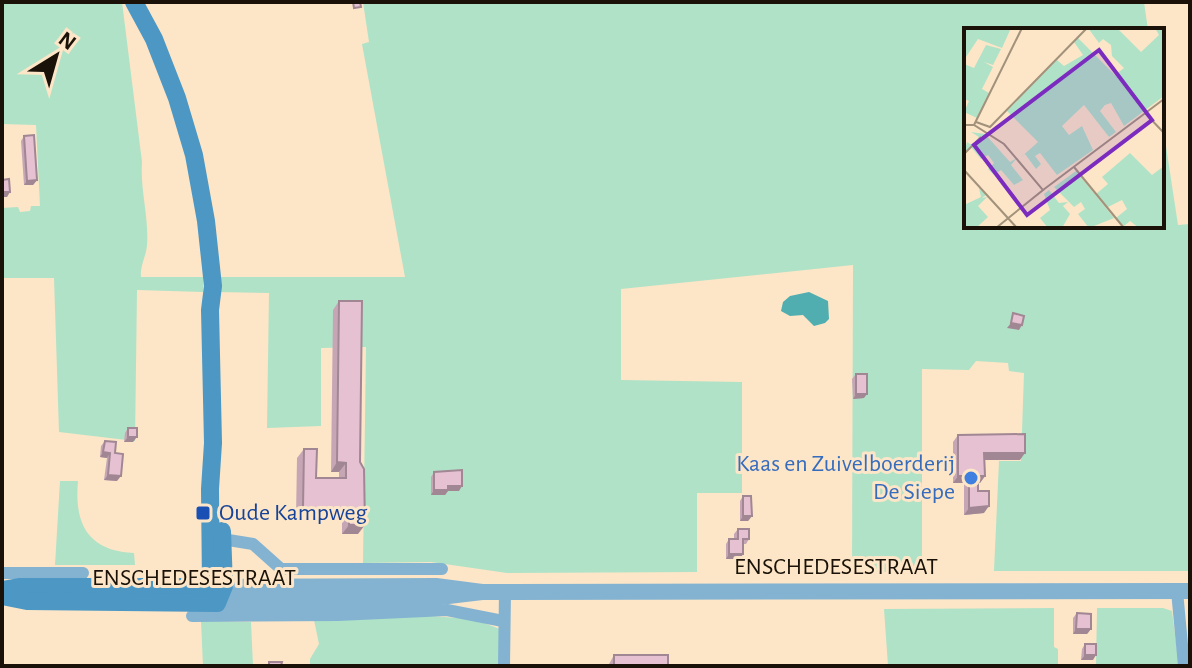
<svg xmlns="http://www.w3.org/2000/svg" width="1192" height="668" font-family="'Alegreya Sans',sans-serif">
	<rect width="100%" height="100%" fill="#fce6c7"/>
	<!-- green -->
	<g fill="#b0e2c7">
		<path d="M2,2H122L142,162C140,190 149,217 147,245C146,257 140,265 141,277H203V292L137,290L135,441L59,432L54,278H2V208L18,207L20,212L30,211L31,206H40L36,125L2,124Z"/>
		<path d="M363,2H1144L1148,30H966V226H1162V120L1178,225L1190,224V571H994L999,461H1021L1024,373L1009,371L1008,363L976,361L969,370L922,369V572H852L853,265L621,289V380L742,382V493H697V572L507,573L431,562L363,563L366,347L321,348V426L267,428L269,293L217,292V277H405L362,44L369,42Z"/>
		<path d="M60,481H78C74,524 88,551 134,553L135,565H55Z"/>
		<path d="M1054,608V647L1058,649V666H888L884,609Z"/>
		<path d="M1097,608H1163L1172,611L1179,666H1096Z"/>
		<path d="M429,616L473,619L500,629V666H310V659L319,644L314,620Z"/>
		<path d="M201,621L251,622L253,666H203Z"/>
	</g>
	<!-- water -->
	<path fill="#50aeb1" d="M809,292L828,301L829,319L825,323L814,326L803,315L790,316L781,311L783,302L790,296Z"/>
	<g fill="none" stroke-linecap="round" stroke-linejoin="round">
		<!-- minor -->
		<g stroke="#84b3d2" stroke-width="12">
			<path d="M216,538L253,544L281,569H442"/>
			<path d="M2,573H83"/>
			<path d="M1177,591L1184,666"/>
			<path d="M192,616L338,615L447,610L503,621"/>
			<path d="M504,666L505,592"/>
		</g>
		<!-- tertiary -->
		<path stroke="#84b3d2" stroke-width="16" d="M482,592L436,586L211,587L217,603L398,602L482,592L1190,591"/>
		<!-- secondary -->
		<g stroke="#4c97c4" stroke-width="18">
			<path d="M2,590L19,587H211L210,489L213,443L210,310L213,286L206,221L194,155L177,98L154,39L134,2"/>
			<path d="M2,596L27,601L217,603L224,586L222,531"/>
		</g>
	</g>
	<!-- wall -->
	<g fill="#c6a6b5">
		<path d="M24,136L37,180L33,185H24L21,141Z"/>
		<path d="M339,301L358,534H342V518L296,517L297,458L304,449L316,478H339V472H331L333,310Z"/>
		<path d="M856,374L864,398L853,399L852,379Z"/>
		<path d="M128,428L133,442H124L125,433Z"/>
		<path d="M958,435L1020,460H985V476L980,483H978V491L984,513L964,515V483H953V442Z"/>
		<path d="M105,441L115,453L117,481L104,480L107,458L100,457L101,446Z"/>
		<path d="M434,472L459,491H448L445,495H431V477Z"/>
		<path d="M743,496L752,516L748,521H740V501Z"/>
		<path d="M738,529L749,539L746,544H743V554L740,559H726V544L729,539H734V534Z"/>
		<path d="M1077,613L1091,629L1087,634H1073V618Z"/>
		<path d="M1085,644L1093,660H1081L1082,649Z"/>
		<path d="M614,655L668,666H608Z"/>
	</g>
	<!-- shaded-wall -->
	<g fill="#a18793">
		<path d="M37,180L33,185H24L27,181Z"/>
		<path d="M2,192H10L7,197H2Z"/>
		<path d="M1011,323L1022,325L1019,330L1007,328Z"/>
		<path d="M856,394H867L864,398L853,399Z"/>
		<path d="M128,437H137L133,442H124Z"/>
		<path d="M103,452L110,453L107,458L100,457Z"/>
		<path d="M984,453H1025L1020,460H980Z"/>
		<path d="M337,462L346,463L339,472H331Z"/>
		<path d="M108,475L121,476L117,481L104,480Z"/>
		<path d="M958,476H969L964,483H953Z"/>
		<path d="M978,476H985L980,483H973Z"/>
		<path d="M448,486H462L459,491H448L445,495H431L434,490Z"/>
		<path d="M989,506L984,513L964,515L969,508Z"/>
		<path d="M303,508L349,509L342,518L296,517Z"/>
		<path d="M743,516H752L748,521H740Z"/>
		<path d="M349,525H365L358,534H342Z"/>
		<path d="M729,554H743L740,559H726Z"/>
		<path d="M1076,629H1091L1087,634H1073Z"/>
		<path d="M1085,655H1096L1093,660H1081Z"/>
	</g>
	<!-- building -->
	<g fill="#e6c1d2" stroke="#a18793" stroke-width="2">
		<path d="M353,2H360L361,7L354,8Z"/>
		<path d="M34,135L37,180L27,181L24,136Z"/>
		<path d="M9,179L10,192H2V180Z"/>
		<path d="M339,301H362L360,462L364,469L365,525H349V509L303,508L304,449H317L316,478H346V463L337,462Z"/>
		<path d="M1013,313L1024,316L1022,325L1011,323Z"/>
		<rect x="856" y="374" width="11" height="20"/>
		<rect x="128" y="428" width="9" height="9"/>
		<path d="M1025,434V453H984L985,476H978V491H989V506L969,508V476H958V435Z"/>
		<path d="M105,441L116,442L115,453L123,454L121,476L108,475L110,453L103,452Z"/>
		<path d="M462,470V486H448V490H434V472Z"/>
		<path d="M743,496H751L752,516H743Z"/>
		<path d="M738,529H749V539H743V554H729V539H738Z"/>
		<path d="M1077,613L1091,614V629H1076Z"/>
		<rect x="1085" y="644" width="11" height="11"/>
		<rect x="614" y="655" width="54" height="11"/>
		<path d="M269,662H282L281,666H269Z"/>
	</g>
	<!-- markers -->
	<circle fill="#3f7fe0" stroke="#fce6c7" stroke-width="3" cx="971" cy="478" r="8"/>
	<rect fill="#1a4fb4" stroke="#fce6c7" stroke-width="3" x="195" y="505" width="16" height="16" rx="4"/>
	<g text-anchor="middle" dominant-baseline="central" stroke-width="6" stroke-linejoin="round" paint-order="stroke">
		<!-- shop labels -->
		<g font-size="24" fill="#366cbe" stroke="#fce6c7" text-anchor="end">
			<text x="955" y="464">Kaas en Zuivelboerderij<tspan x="955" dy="28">De Siepe</tspan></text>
		</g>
		<!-- transit labels -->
		<g font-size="24" fill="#164399" stroke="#fce6c7" text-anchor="start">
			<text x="219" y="513">Oude Kampweg</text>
		</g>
		<!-- street labels -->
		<g font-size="24" fill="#1a1208" stroke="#fce6c7">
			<text x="836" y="567">ENSCHEDESESTRAAT</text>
			<text x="194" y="578">ENSCHEDESESTRAAT</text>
		</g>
	</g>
	<!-- overview -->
	<g transform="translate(964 28)">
		<rect width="200" height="200" fill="#fce6c7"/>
		<path d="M0,0L31,1L47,0L38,20L14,11L0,32ZM124,0L154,1L177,24L195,7L191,0H200V68L160,98L147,75L141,77L136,83L152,104L145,109L120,77L98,98L105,107L118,98L129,122L93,147L76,125L71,128L77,136L72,141L61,126L56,130L74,114L43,83L93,32L100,38L119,27L110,14L114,10L151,47L160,40L148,28L147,17L139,11L135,15ZM22,17L37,21L29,37L20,34L29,39L18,61L25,65L13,90L0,84L5,73L0,71V36L10,40ZM7,104L21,106L46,134L53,130L47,137L59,152L50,157L37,142L30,147L24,141L30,135L24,127L17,131L7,119L0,125L3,114L8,117L15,109ZM166,125L188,147L200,138V200H175L166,193L160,198L152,190L163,181L158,172L144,179L132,166L144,156L138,149ZM112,143L150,190L125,200L114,186L121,181L117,174L110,179L90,159ZM15,160L22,167L18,170L23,169L14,178L24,189L12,200H0V177L17,169ZM85,162L95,175L104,174L99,178L106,186L98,200H84L76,190L86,182L80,166Z" fill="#b0e2c7"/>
		<path fill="none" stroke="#a2917b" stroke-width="2" d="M181,85L200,105M12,94L26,99L123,0M0,97H10L40,116L79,162L32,200M10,97L58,0M0,126L17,109M110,139L160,200M107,141L79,162L200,71M0,142L53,200"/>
		<path fill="#7b2cbf" fill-opacity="0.15" stroke="#7b2cbf" stroke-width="4" d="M135,22L188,92L63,187L10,117Z"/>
		<rect width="200" height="200" fill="none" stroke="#1a1208" stroke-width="4"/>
	</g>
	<!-- border -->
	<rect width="1192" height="668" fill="none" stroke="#1a1208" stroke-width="8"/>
	<!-- north arrow -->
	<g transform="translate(56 56) rotate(37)" stroke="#fce6c7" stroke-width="6" paint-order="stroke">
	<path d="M0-6L14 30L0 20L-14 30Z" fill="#1a1208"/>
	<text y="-12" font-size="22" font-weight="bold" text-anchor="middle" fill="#1a1208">N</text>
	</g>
</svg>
